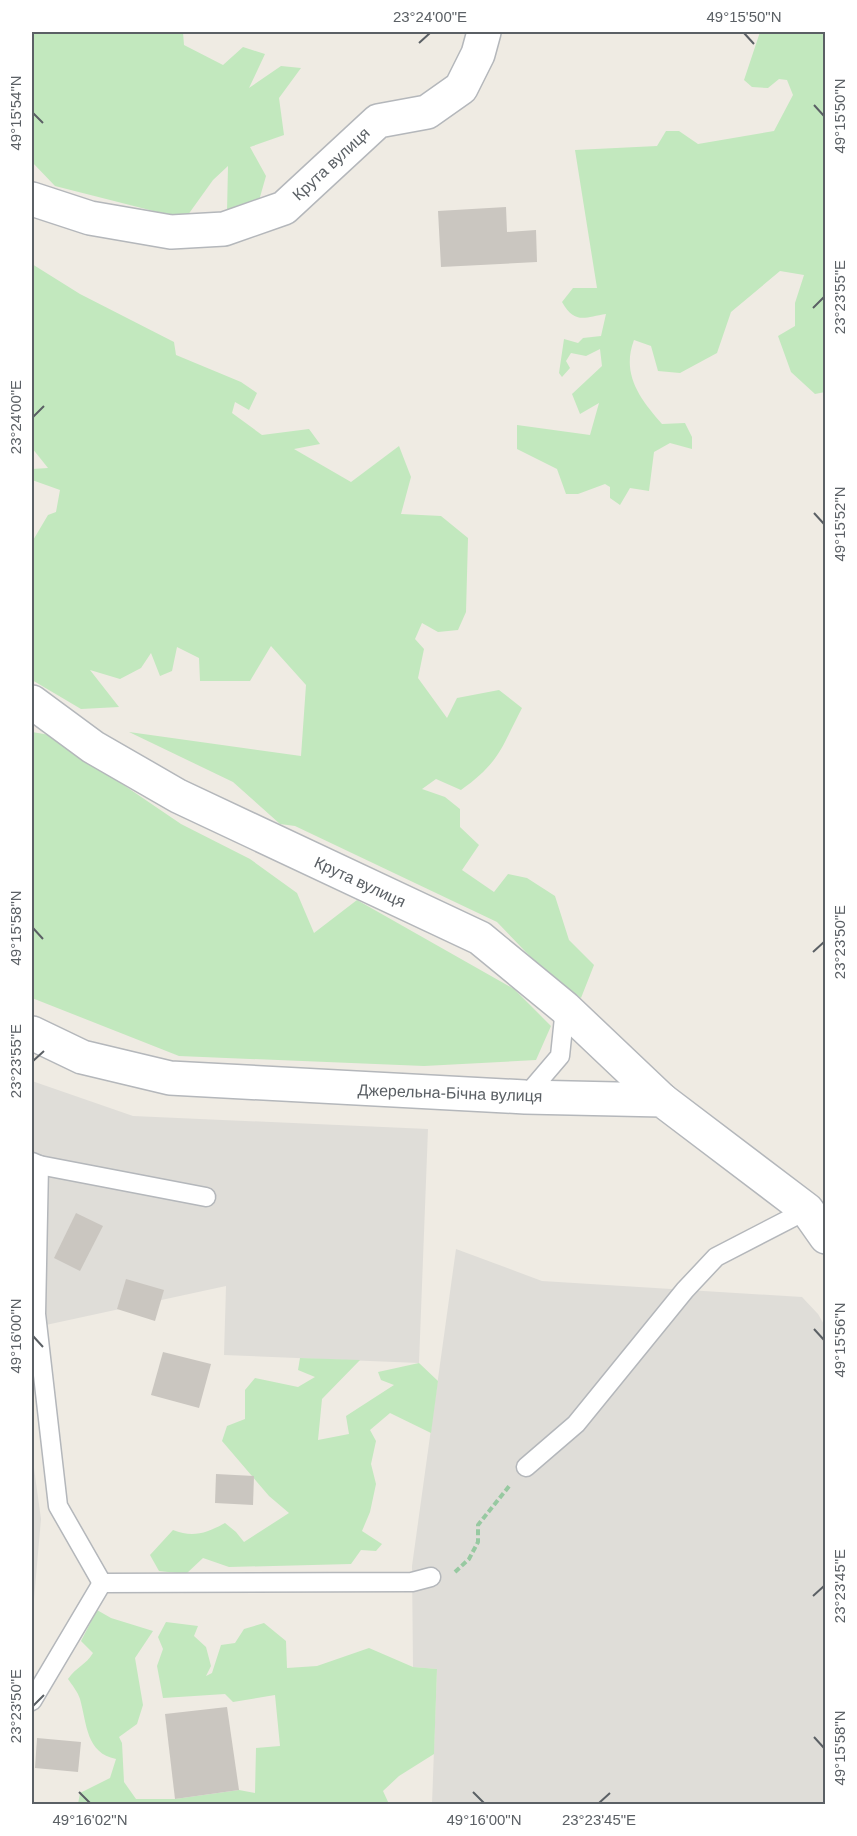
<svg xmlns="http://www.w3.org/2000/svg" width="857" height="1836" font-family="Helvetica,sans-serif">
	<rect width="100%" height="100%" fill="#efebe3"/>
	<!-- industrial -->
	<g fill="#dfddd8">
		<path d="M32,1081L133,1116L428,1129L419,1363L224,1355L226,1286L32,1328Z"/>
		<path d="M456,1249L542,1281L802,1297L818,1314L826,1328L825,1804H432L437,1669L413,1667L412,1566Z"/>
		<path d="M32,1454L41,1519L32,1622Z"/>
	</g>
	<!-- green -->
	<g fill="#c2e8be">
		<path d="M32,32H183L184,45L223,65L243,47L265,54L249,88L281,66L301,68L279,98L284,135L250,147L266,176L258,204L227,212L228,166L213,180L185,219L55,186L32,162Z"/>
		<path d="M760,32H825V392L815,394L791,372L778,336L795,326V303L804,275L780,271L731,312L717,353L680,373L658,371L651,346L634,340C621,374 640,399 662,424L685,423L692,437V449L670,443L654,452L649,491L630,488L620,505L610,498V487L605,484L578,494H566L557,469L517,449V425L590,435L599,403L580,414L572,394L602,366L600,349L586,356L571,353L566,361L570,368L562,377L559,373L564,339L578,343L583,338L601,336L606,314C585,317 575,325 562,302L573,288H597L575,150L657,146L666,131H679L698,144L774,131L793,95L787,80L779,79L768,88L752,87L744,80Z"/>
		<path d="M32,264L80,294L174,342L176,355L241,382L257,393L249,410L235,402L232,413L262,435L309,429L320,444L294,449L351,482L399,446L411,477L401,514L441,516L468,538L466,612L458,630L438,632L422,623L415,639L424,649L418,678L447,718L457,698L499,690L522,708C501,748 500,762 461,790L436,779L422,789L445,797L460,809V827L479,845L462,870L494,892L508,874L527,878L555,896L569,940L594,965L581,998L546,973L497,922L295,826L280,824L233,782L129,732L301,756L306,685L271,646L250,681H200L199,658L177,647L172,671L160,676L151,653L141,668L120,679L90,670L119,707L81,709L32,680V542L48,515L56,512L60,490L32,480V469L48,468L32,448Z"/>
		<path d="M32,732L50,735L181,824L250,859L297,893L314,933L357,900L514,989L551,1026L536,1060L424,1066L179,1056L32,998Z"/>
		<path d="M300,1358L360,1360L322,1399L318,1440L349,1434L346,1416L394,1385L381,1380L378,1372L419,1363L438,1381L431,1433L390,1413L370,1430L376,1441L371,1464L376,1484L370,1512L362,1531L382,1544L376,1551L361,1550L351,1564L229,1567L203,1558L186,1574L159,1571L150,1555L173,1530C193,1538 207,1533 225,1523L236,1532L244,1542L289,1513L269,1496L222,1441L227,1426L245,1419V1390L255,1378L298,1387L315,1377L298,1370Z"/>
		<path d="M97,1610L111,1618L153,1631L135,1658L143,1705L137,1724L119,1737L122,1743L124,1782L136,1799H175L239,1790L255,1793L256,1748L280,1746L275,1695L233,1702L225,1694L163,1698L157,1666L163,1649L158,1637L166,1622L198,1626L194,1636L206,1647L211,1666L206,1676L212,1673L221,1645L235,1643L244,1629L264,1623L286,1641L287,1668L317,1666L369,1648L413,1667L437,1669L434,1754L399,1776L383,1791L389,1804H78L80,1793L110,1778L116,1759C86,1753 87,1724 80,1699C78,1692 72,1685 68,1679C76,1667 86,1665 93,1653L81,1641Z"/>
	</g>
	<!-- building -->
	<g fill="#cac6c0">
		<path d="M506,207L507,232L536,230L537,262L441,267L438,211Z"/>
		<path d="M76,1213L103,1226L80,1271L54,1258Z"/>
		<path d="M126,1279L164,1290L155,1321L117,1309Z"/>
		<path d="M163,1352L211,1364L199,1408L151,1395Z"/>
		<path d="M216,1474L254,1476L253,1505L215,1503Z"/>
		<path d="M227,1707L239,1790L175,1799L165,1714Z"/>
		<path d="M37,1738L81,1742L78,1772L35,1768Z"/>
	</g>
	<g fill="none" stroke-linecap="round" stroke-linejoin="round">
		<defs>
			<g id="service">
				<path d="M525,1097L560,1056L565,1008"/>
				<path d="M32,1162L39,1165L36,1314L58,1506L102,1583"/>
				<path d="M39,1165L206,1197"/>
				<path d="M526,1467L576,1424L685,1290L716,1257L807,1210"/>
				<path d="M32,1701L102,1583L412,1582L431,1577"/>
			</g>
			<g id="minor">
				<path d="M32,199L90,218L171,232L224,229L284,208L378,121L427,112L461,88L478,54L484,32"/>
				<path d="M32,702L93,747L178,796L480,938L565,1008L662,1100"/>
				<path d="M32,1033L82,1057L170,1078L525,1097L662,1100L807,1210L826,1237"/>
			</g>
		</defs>
		<!-- service casing -->
		<use href="#service" stroke="#b4b7bb" stroke-width="21"/>
		<!-- minor casing -->
		<use href="#minor" stroke="#b4b7bb" stroke-width="36"/>
		<!-- path -->
		<path stroke="#97c9a1" stroke-width="4" stroke-dasharray="6 3" stroke-linecap="butt" d="M455,1572L469,1559L478,1542V1525L510,1485"/>
		<!-- service -->
		<use href="#service" stroke="#fff" stroke-width="18"/>
		<!-- minor -->
		<use href="#minor" stroke="#fff" stroke-width="33"/>
	</g>
	<!-- ticks -->
	<path fill="none" stroke="#5b6065" stroke-width="2" d="M744,33L754,44M419,43L430,33M814,105L824,116M33,113L43,123M813,308L824,297M33,417L44,406M814,513L824,524M33,928L43,939M813,952L824,942M33,1061L44,1051M814,1329L824,1340M33,1336L43,1347M813,1596L824,1586M33,1706L44,1695M814,1737L824,1748M79,1792L90,1803M473,1792L484,1803M599,1803L610,1793"/>
	<g text-anchor="middle" dominant-baseline="central" stroke-width="4.5" stroke-linejoin="round" paint-order="stroke">
		<!-- street labels -->
		<g font-size="16" fill="#5b6065" stroke="#fff">
			<text transform="translate(331 164) rotate(-43)">Крута вулиця</text>
			<text transform="translate(360 882) rotate(25)">Крута вулиця</text>
			<text transform="translate(450 1093) rotate(2)">Джерельна-Бічна вулиця</text>
		</g>
	</g>
	<!-- border -->
	<rect width="857" height="1836" fill="none" stroke="#ffffff" stroke-width="66"/>
	<rect x="33" y="33" width="791" height="1770" fill="none" stroke="#5b6065" stroke-width="2"/>
	<g font-size="15" text-anchor="middle" fill="#5b6065">
		<text x="430" y="22">23°24'00"E</text>
		<text x="744" y="22">49°15'50"N</text>
		<text transform="translate(16 113) rotate(-90)" y="5">49°15'54"N</text>
		<text transform="translate(840 116) rotate(-90)" y="5">49°15'50"N</text>
		<text transform="translate(840 297) rotate(-90)" y="5">23°23'55"E</text>
		<text transform="translate(16 417) rotate(-90)" y="5">23°24'00"E</text>
		<text transform="translate(840 524) rotate(-90)" y="5">49°15'52"N</text>
		<text transform="translate(16 928) rotate(-90)" y="5">49°15'58"N</text>
		<text transform="translate(840 942) rotate(-90)" y="5">23°23'50"E</text>
		<text transform="translate(16 1061) rotate(-90)" y="5">23°23'55"E</text>
		<text transform="translate(16 1336) rotate(-90)" y="5">49°16'00"N</text>
		<text transform="translate(840 1340) rotate(-90)" y="5">49°15'56"N</text>
		<text transform="translate(840 1586) rotate(-90)" y="5">23°23'45"E</text>
		<text transform="translate(16 1706) rotate(-90)" y="5">23°23'50"E</text>
		<text transform="translate(840 1748) rotate(-90)" y="5">49°15'58"N</text>
		<text x="90" y="1825">49°16'02"N</text>
		<text x="484" y="1825">49°16'00"N</text>
		<text x="599" y="1825">23°23'45"E</text>
	</g>
</svg>
